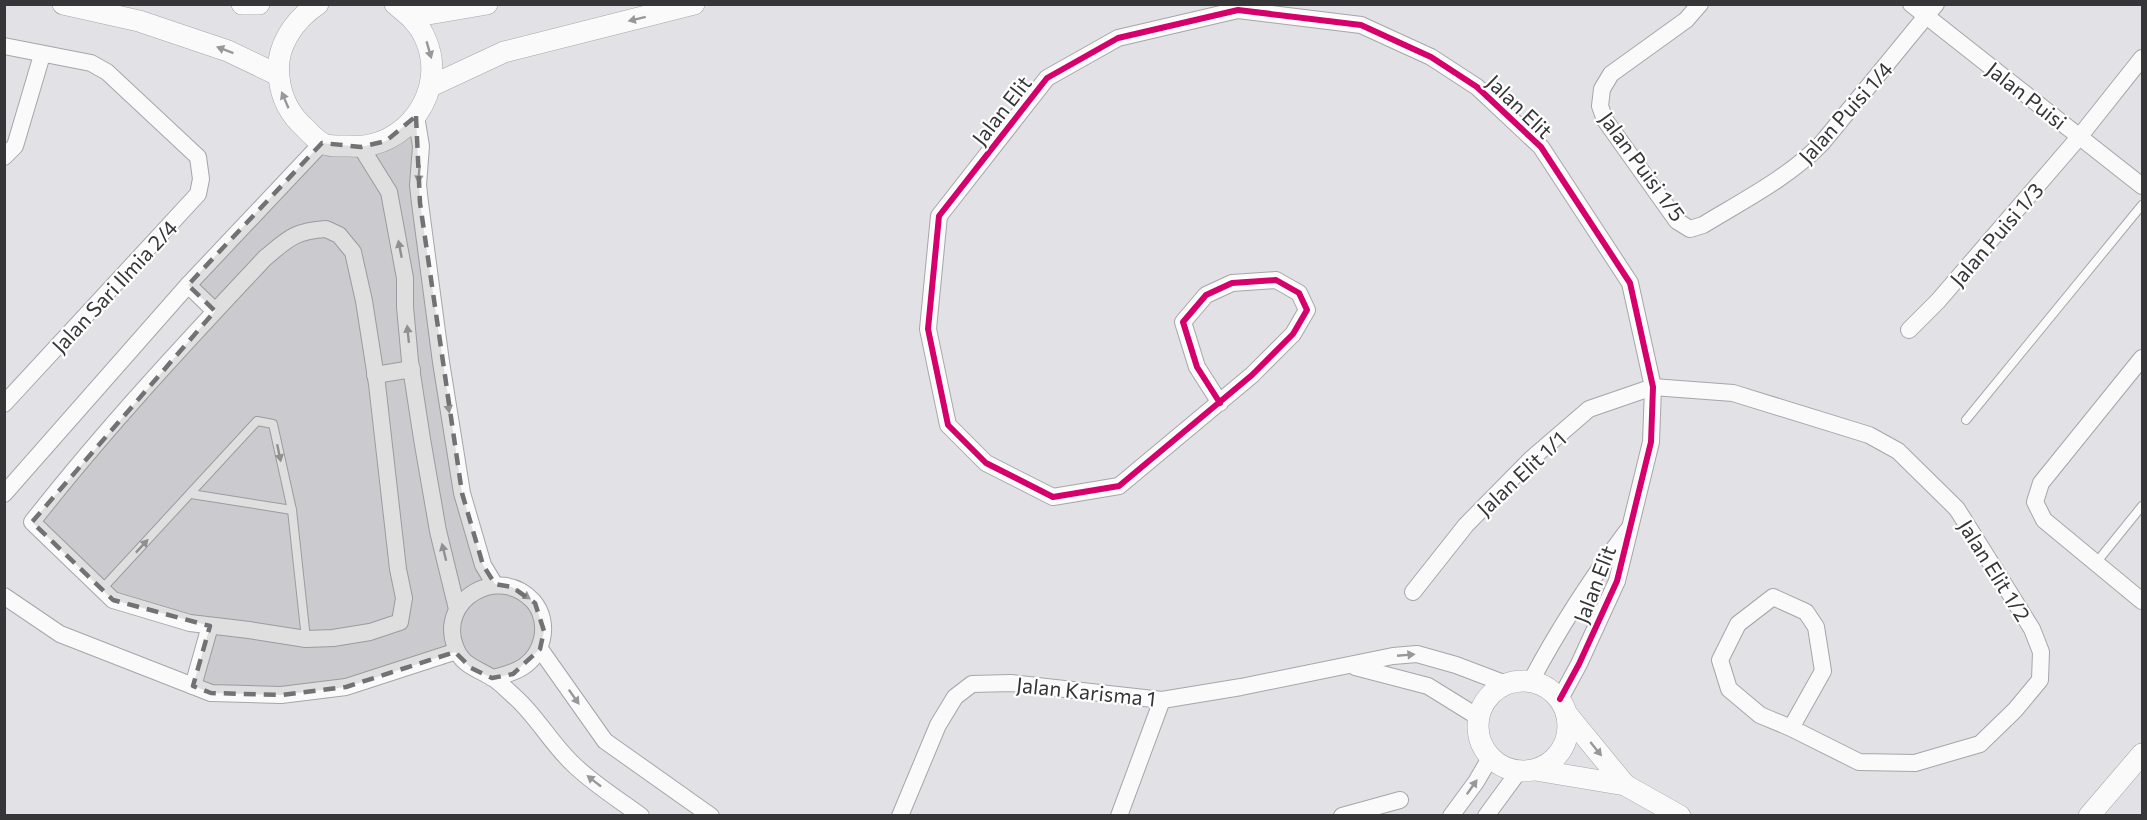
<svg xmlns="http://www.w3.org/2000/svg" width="2147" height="820" font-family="Commissioner,sans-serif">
	<rect width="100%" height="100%" fill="#e1e1e6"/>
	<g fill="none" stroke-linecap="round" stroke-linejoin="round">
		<defs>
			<g id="service">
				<path d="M1966,420L2142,205"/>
				<path d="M191,494L292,510"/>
				<path d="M2096,563L2142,506"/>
				<path d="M102,589L257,421L273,424L292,510L306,639"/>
			</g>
			<g id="minor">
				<path d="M1700,4L1686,20L1611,74L1602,89L1600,106L1605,120L1677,221L1690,229L1703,225C1744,200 1788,178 1822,143L1936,4"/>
				<path d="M1911,4L2142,186"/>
				<path d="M4,46L91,63L107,72L198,157L201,179L198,194L4,404"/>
				<path d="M416,116L421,146L418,185L420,203L441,362L462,493L483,565L495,585"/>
				<path d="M361,147L389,192L405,278V307L410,361L422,439L438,531L457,609"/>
				<path d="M4,157L15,146L42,55"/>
				<path d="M326,229L339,235L353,252L364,301L377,384L398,569L404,598L400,622L370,632L333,638L306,639L249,630L190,623L113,600L32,522C104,430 184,344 265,258C288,239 294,231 326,229Z"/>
				<path d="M188,285L215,311"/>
				<path d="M1909,330L1938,301L2080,136L2142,58"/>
				<path d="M2142,358L2041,483L2035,502L2044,520L2142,601"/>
				<path d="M375,375L412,369"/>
				<path d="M1220,403L1197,367L1183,322L1206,295L1232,283L1276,280L1299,293L1307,310L1293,334L1252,375L1119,486L1053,497L986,463L948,425L928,329L939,216L1047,78L1118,38L1238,10L1361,25L1431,57L1477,87L1541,147L1630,283L1653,387L1651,442L1617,581L1579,664L1560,699"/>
				<path d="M4,494L188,285L322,143"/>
				<path d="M1413,592L1466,525L1531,459L1589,409L1653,387L1733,393L1869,435L1898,451L1957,509L2032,629L2041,652L2040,680L2015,710L1980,744L1915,763L1859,762L1791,728L1760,715L1729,689L1720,660L1738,624L1773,597L1806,612L1816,627L1823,671L1791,728"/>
				<path d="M4,596L60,634L211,693L281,695L346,687L457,651"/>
				<path d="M540,649L605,741L711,816"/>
				<path d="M1355,667L1428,686L1478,717"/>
				<path d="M492,678C516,673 536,665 542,639C545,626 542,611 533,601C499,564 438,599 455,646C461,665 476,668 491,677C500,682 508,691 516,698C537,717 551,743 572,763C592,783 618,799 641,816"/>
				<path d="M1531,681C1559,628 1591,579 1627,531"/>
				<path d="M193,686L210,626"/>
				<path d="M900,816L938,725L955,697L972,684L1011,683L1162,700L1241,687L1393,656L1417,654L1456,665L1506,684"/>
				<path d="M1119,816L1162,700"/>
				<path d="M1342,816L1400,800"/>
				<path d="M1451,816L1476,782L1490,758"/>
				<path d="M1486,816L1519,771"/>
			</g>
			<g id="tertiary">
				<path d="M63,4L139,21L228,51L278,75"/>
				<path d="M242,4H259"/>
				<path d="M318,4C294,20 275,47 279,77C281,97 290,115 305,128C310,133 316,140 322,143C329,147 341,146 349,146C406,151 449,90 425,38C419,23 407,14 395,4"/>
				<path d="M411,17L487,4"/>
				<path d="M431,86L504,52L694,4"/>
				<circle cx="1523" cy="726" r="45"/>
				<path d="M1566,713L1625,785"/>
				<path d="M1535,770L1625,785L1680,816"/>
				<path d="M2089,816L2142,754"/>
			</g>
		</defs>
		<!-- service casing -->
		<use href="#service" stroke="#a6a6aa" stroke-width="10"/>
		<!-- minor casing -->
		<use href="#minor" stroke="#a6a6aa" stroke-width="18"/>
		<!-- tertiary casing -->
		<use href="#tertiary" stroke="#a6a6aa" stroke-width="22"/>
		<!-- service -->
		<use href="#service" stroke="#fafafb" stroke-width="8"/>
		<!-- minor -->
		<use href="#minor" stroke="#fafafb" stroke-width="16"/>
		<!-- tertiary -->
		<use href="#tertiary" stroke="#fafafb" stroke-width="21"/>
		<defs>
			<path id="cycleway" d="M1220,403L1197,367L1183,322L1206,295L1232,283L1276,280L1299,293L1307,310L1293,334L1252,375L1119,486L1053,497L986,463L948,425L928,329L939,216L1047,78L1118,38L1238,10L1361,25L1431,57L1477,87L1541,147L1630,283L1653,387L1651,442L1617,581L1579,664L1560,699"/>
		</defs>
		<!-- cycleway casing -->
		<use href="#cycleway" stroke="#fff" stroke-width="10"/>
		<!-- cycleway -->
		<use href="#cycleway" stroke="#d6006c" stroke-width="6"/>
	</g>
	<!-- one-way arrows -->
	<defs><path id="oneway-solid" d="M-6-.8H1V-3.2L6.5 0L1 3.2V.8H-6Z" transform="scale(1.5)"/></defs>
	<g fill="#98989a">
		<use href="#oneway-solid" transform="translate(637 19) rotate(166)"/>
		<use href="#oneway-solid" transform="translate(225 50) rotate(-159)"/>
		<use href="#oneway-solid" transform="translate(429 50) rotate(74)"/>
		<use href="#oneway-solid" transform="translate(285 100) rotate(-113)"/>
		<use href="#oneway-solid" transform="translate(419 174) rotate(94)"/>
		<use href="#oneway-solid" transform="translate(400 249) rotate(-101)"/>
		<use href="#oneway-solid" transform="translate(408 334) rotate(-96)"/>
		<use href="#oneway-solid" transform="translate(448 404) rotate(81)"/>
		<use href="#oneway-solid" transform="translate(279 453) rotate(78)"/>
		<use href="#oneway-solid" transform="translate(142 546) rotate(-47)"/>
		<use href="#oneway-solid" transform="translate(444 552) rotate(-104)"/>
		<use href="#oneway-solid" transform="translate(523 594) rotate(34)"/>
		<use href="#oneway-solid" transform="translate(1406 655) rotate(-5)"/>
		<use href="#oneway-solid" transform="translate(574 697) rotate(55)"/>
		<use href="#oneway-solid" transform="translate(1596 749) rotate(51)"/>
		<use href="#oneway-solid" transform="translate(594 781) rotate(-142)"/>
		<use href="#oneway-solid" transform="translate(1472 787) rotate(-55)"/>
	</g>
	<!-- marked area -->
	<path fill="#727275" fill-opacity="0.2" stroke="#727275" stroke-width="4.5" stroke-dasharray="12 8" stroke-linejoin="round" d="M416,116L420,203L462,493L483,565L495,584L512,587L535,603L544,631L540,649L513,674L492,678L471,668L455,652L346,687L281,695L211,693L193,686L210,626L113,600L32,522L215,311L188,285L203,269L322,143L361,147L386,141Z"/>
	<g text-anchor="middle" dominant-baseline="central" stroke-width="4.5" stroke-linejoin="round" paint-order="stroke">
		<!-- street labels -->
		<g font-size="21" fill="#363638" stroke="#fff">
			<text transform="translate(2027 95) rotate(38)">Jalan Puisi</text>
			<text transform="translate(1520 106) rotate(44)">Jalan Elit</text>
			<text transform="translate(1001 110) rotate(-52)">Jalan Elit</text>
			<text transform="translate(1845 112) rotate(-48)">Jalan Puisi 1/4</text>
			<text transform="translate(1643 166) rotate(54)">Jalan Puisi 1/5</text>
			<text transform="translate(1996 234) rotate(-49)">Jalan Puisi 1/3</text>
			<text transform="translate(114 286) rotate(-47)">Jalan Sari Ilmia 2/4</text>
			<text transform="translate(1521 473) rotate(-43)">Jalan Elit 1/1</text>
			<text transform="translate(1995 570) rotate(58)">Jalan Elit 1/2</text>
			<text transform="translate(1594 584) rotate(-69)">Jalan Elit</text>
			<text transform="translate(1086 691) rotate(6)">Jalan Karisma 1</text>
		</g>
	</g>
	<!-- border -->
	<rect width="2147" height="820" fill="none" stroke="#363638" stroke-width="12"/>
</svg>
